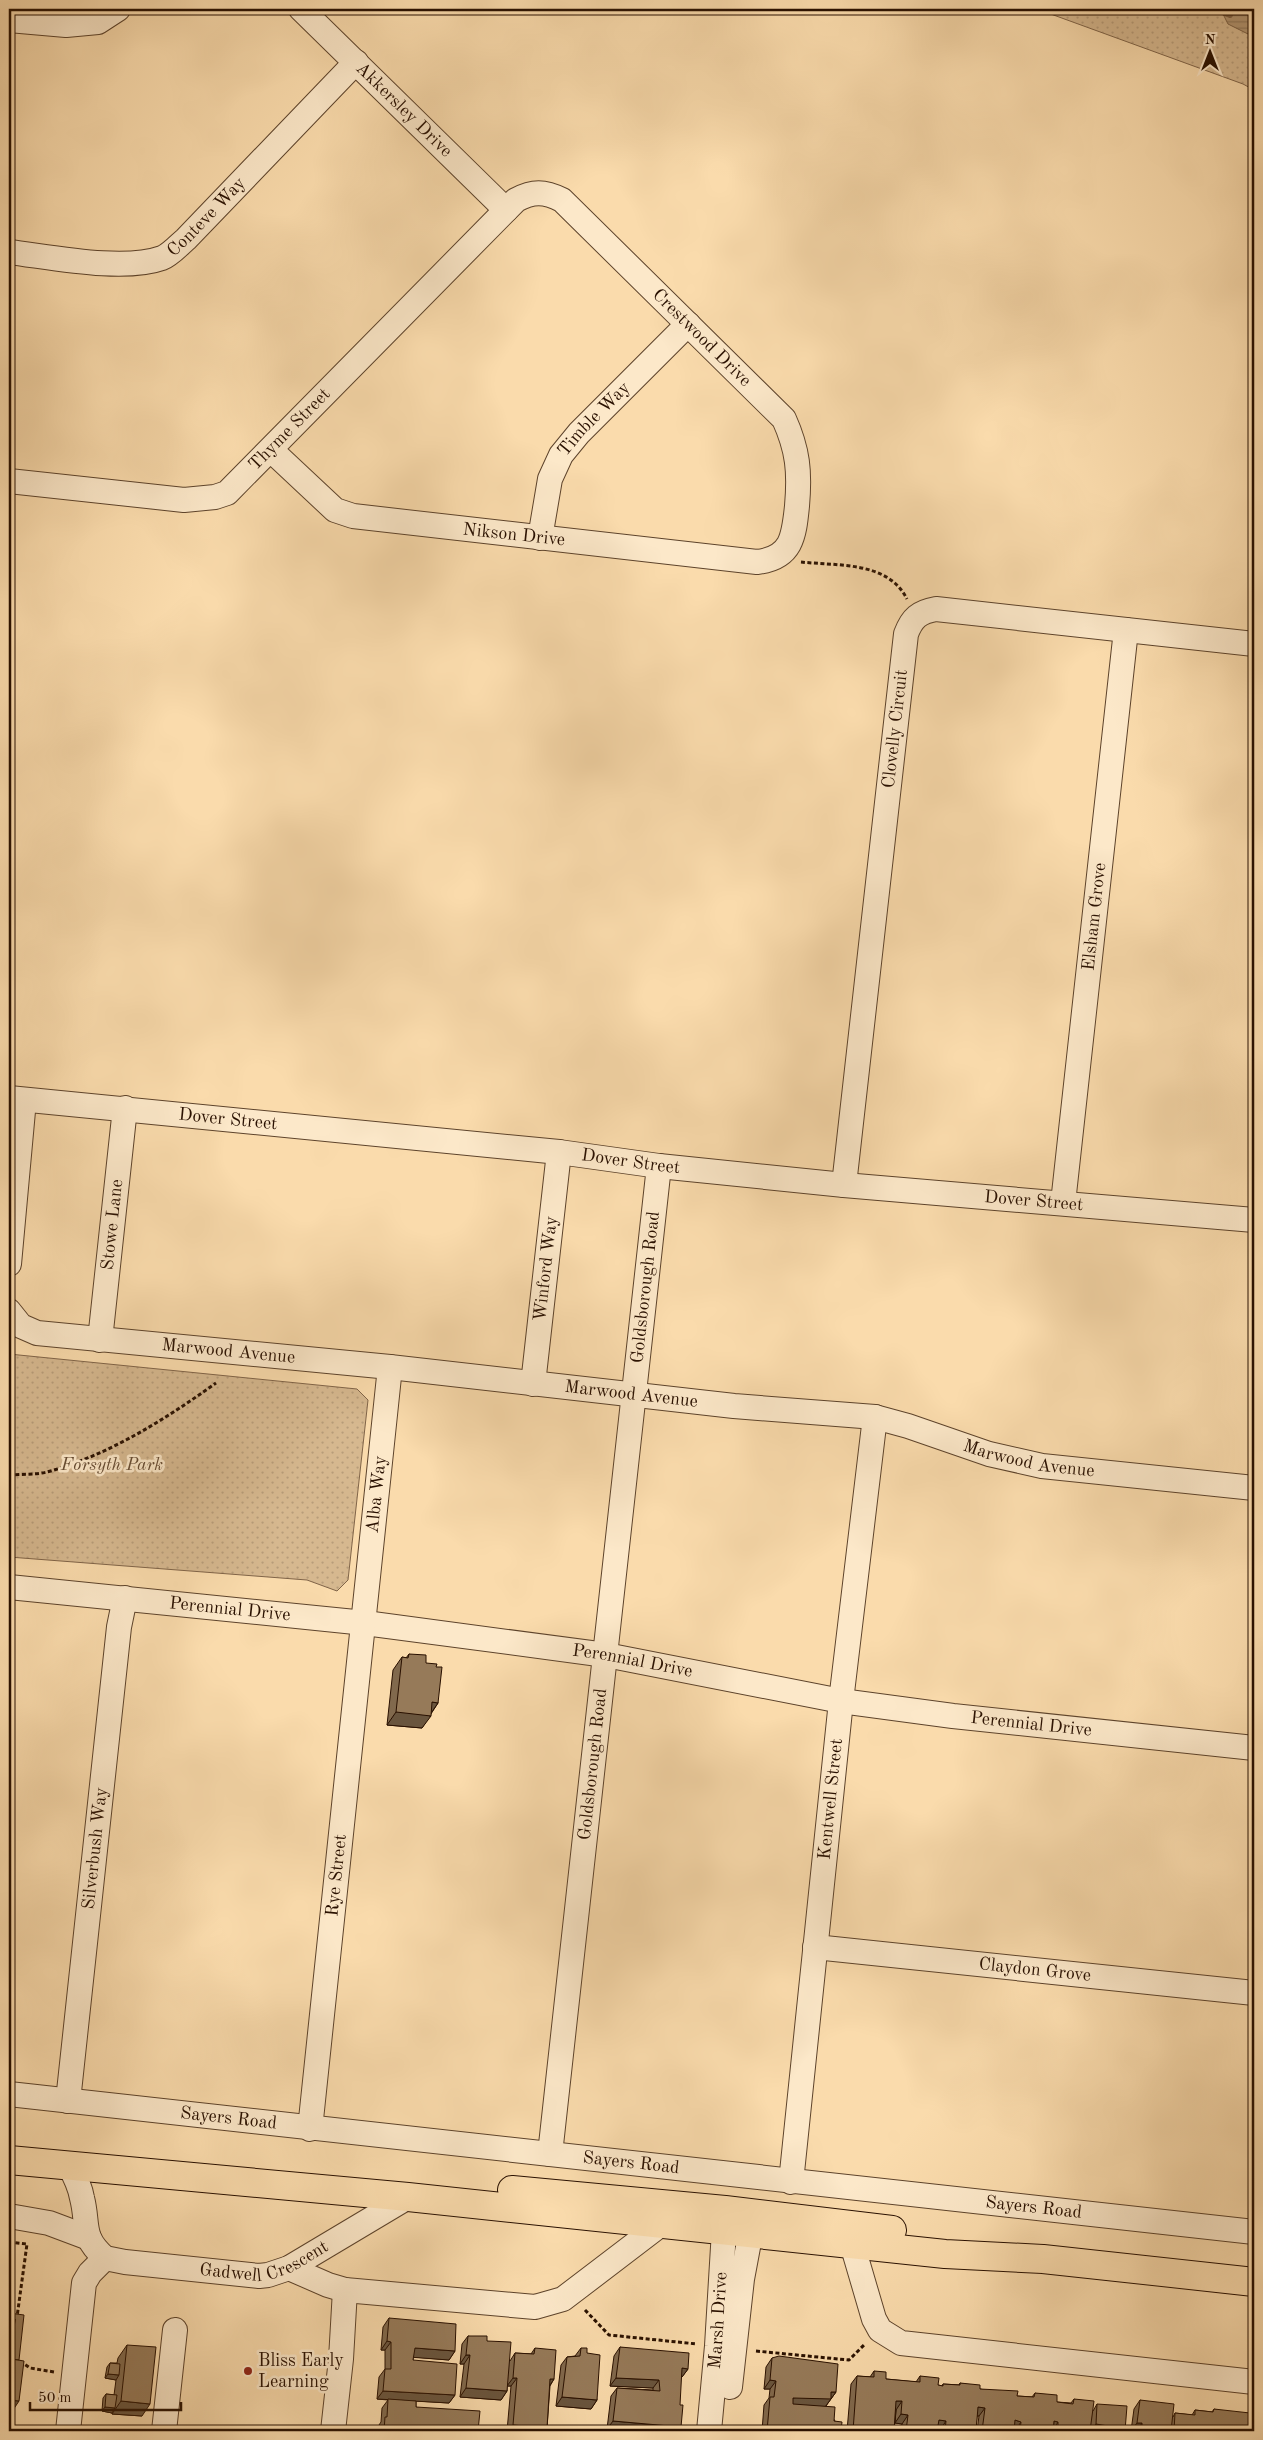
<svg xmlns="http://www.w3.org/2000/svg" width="1263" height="2440" font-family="'Old Standard TT',serif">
	<defs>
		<pattern id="grass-dots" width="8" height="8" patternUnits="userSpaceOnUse" patternTransform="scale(1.25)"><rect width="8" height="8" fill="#d6b88f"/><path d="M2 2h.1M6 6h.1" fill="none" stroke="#b89d7a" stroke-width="1.8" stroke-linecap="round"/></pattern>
		<pattern id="water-rules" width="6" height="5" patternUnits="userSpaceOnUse" patternTransform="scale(1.25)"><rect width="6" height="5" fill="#b39672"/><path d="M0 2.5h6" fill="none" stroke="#92795b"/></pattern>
	</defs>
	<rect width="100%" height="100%" fill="#fadbac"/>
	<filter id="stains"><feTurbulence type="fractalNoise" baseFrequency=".004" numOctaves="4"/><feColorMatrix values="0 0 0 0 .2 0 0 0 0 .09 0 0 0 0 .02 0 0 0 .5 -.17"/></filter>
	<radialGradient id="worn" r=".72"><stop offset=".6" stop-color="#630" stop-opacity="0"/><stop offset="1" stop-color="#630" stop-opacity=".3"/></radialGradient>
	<!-- grass -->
	<g fill="url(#grass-dots)" stroke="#806448">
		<path d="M1037,9H1254V90L1243,84Z"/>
		<path d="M9,1354L357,1389L368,1400L348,1580L337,1591L307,1580L9,1557Z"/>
	</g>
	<!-- water -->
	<path fill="url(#water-rules)" stroke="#7c6044" d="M1231,9H1254V37L1228,24L1222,12Z"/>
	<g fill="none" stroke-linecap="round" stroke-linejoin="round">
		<!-- stream -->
		<path stroke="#7c6044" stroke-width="6" d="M1215,9L1230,15"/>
		<defs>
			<g id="minor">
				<path id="s1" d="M301,9L506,210"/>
				<path d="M9,20L66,25L98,22L118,9"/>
				<path id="s2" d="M9,252C51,257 123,272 162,258C170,255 179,245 186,239L356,62"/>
				<path id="s3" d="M9,481L184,500L215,497L227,493L516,200C533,191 544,191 562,200L784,419C798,450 800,472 797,506C794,536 792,558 757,562L353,516L335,510L271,450"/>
				<path id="s4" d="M540,538L550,479L561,455L579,433L688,324"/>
				<path id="s5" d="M9,1098L559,1152L659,1166L844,1185L1254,1220"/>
				<path id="s6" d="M844,1185L906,634C912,618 919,612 936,609L1254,644"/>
				<path id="s7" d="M1063,1203L1126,630"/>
				<path d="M9,1264L24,1100"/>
				<path id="s8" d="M9,1311L21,1326L37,1333L390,1367L734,1406L875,1417L908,1426L989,1454L1042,1466L1254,1488"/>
				<path id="s9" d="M100,1340L125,1108"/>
				<path id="s10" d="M533,1384L559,1152"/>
				<path id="s11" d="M9,1587L365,1623L606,1655L841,1701L953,1716L1254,1748"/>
				<path id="s12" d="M815,1947L1254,1993"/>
				<path id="s13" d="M9,2094L1254,2232"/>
				<path id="s14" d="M68,2101L119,1627L125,1598"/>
				<path id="s15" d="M310,2129L390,1367"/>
				<path id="s16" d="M550,2154L659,1166"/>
				<path id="s17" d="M69,2165C75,2176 80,2186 82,2198C89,2225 80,2236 105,2258L125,2262L259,2276L268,2275L289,2268L408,2197"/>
				<path id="s18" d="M791,2182L841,1701L875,1417"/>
				<path d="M9,2216L49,2223L89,2238"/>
				<path d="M852,2244L874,2319L880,2330L901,2343L1254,2382"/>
				<path d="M289,2268L328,2285L345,2290L535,2307L563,2299L660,2225"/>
				<path d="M730,2387L742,2279L754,2215"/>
				<path d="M68,2431L84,2283L90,2273L105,2258"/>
				<path d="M164,2431L175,2330"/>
				<path d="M333,2431L341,2359L345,2290"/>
				<path id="s19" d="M709,2431L717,2346L725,2214"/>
			</g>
			<g id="major">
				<path d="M9,2160L408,2197L945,2254L1043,2259L1254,2282"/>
				<path d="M512,2190L725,2210L892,2230"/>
			</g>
		</defs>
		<!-- minor casing -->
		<use href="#minor" stroke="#5d432b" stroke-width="26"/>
		<!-- major casing -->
		<use href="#major" stroke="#291000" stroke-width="30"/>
		<!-- path -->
		<g stroke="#291000" stroke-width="3" stroke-dasharray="4 2.5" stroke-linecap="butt">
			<path d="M801,562C838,566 888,561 907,599"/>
			<path d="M9,1475C21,1474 35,1475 47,1472C109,1455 164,1420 216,1383"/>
			<path d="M9,2242L27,2244L17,2317"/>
			<path d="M585,2310L609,2335L697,2344"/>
			<path d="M756,2351L849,2360L865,2344"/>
			<path d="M20,2361L30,2368L54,2372"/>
		</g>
		<!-- minor -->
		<use href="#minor" stroke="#fce8c9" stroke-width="24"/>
		<!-- major -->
		<use href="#major" stroke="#fadbac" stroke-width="28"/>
	</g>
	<!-- wall -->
	<g fill="#81694d" stroke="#291000">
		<path d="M409,1654L426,1663L438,1703L422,1728L387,1725L393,1670L402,1657L406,1658Z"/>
		<path d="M389,2318L455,2351L449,2360L413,2357V2360L455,2395L449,2403L416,2401V2407L478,2431H379V2425L381,2422L382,2408L388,2400L377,2399L379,2377L385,2369V2350H381L383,2327Z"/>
		<path d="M468,2336L487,2341L510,2361L515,2353L531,2354L535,2348L554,2379L550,2386L547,2428L545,2431H507L511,2386H507V2391L501,2400L460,2397L464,2364H460L462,2344Z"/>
		<path d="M127,2345L142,2416L112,2414V2413L102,2411L103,2398L106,2394L114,2395L116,2380L105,2378L107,2367L110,2363H117L118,2358Z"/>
		<path d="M620,2347L688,2369L682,2377L607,2429L611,2396L617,2388L653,2390V2388L610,2386L614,2356Z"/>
		<path d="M581,2348L587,2353L597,2400L591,2409L556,2406L561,2365L567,2357L575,2356Z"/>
		<path d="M772,2358L836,2392L826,2406L841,2431H762L764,2405L769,2398L770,2389H764L766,2367Z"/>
		<path d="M874,2371L886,2379L916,2382L920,2376L938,2385L942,2386L943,2384L959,2385L960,2383L980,2389L1017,2396L1032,2397L1035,2393L1057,2402L1071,2403L1074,2399L1093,2411L1097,2404L1125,2431H1015L1014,2430V2431H977L979,2416H977L976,2431H940V2430L938,2429L937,2431H901L902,2424L895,2423L896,2410L894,2431H847L851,2384L857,2376L870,2377Z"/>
		<path d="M1140,2400L1173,2417L1175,2413L1192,2415L1195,2410L1212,2412L1214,2409L1250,2420L1253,2415L1254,2431H1131L1134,2409Z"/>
	</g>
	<!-- shaded-wall -->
	<g fill="#69553e" stroke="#291000">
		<path d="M432,1702L438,1703L429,1716H431L422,1728L387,1725L396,1712Z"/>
		<path d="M387,2341L391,2342L385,2350H381Z"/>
		<path d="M415,2348L455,2351L449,2360L409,2357Z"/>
		<path d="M466,2355H470L464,2364H460Z"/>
		<path d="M682,2368L688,2369L682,2377H676Z"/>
		<path d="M108,2374L119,2375L116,2380L105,2378Z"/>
		<path d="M513,2378H517L511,2386H507Z"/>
		<path d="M616,2378L659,2380L653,2388L610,2386Z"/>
		<path d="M550,2379H554L548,2388Z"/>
		<path d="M770,2380L776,2381L770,2389H764Z"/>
		<path d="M466,2388L507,2391L501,2400L460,2397Z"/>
		<path d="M383,2391L455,2395L449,2403L377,2399Z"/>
		<path d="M831,2392H836L825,2407H787L793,2398Z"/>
		<path d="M562,2397L597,2400L591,2409L556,2406Z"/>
		<path d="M9,2400L19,2401L11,2413H9Z"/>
		<path d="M121,2401L150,2404L142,2416L112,2414Z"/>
		<path d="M896,2401H902L896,2410L890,2409Z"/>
		<path d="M105,2407L115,2408L112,2413L102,2411Z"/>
		<path d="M978,2407L985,2408L979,2416L972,2415Z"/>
		<path d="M901,2414L908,2415L902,2424L895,2423Z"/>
		<path d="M939,2420L946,2421L940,2430L933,2429Z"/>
		<path d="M1015,2420L1021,2422L1015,2431L1009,2429Z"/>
		<path d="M613,2421L681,2427L678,2431H629L607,2429Z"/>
		<path d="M1054,2421L1058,2422L1053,2431Z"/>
		<path d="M1137,2423H1142L1137,2431H1131Z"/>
		<path d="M1096,2424L1108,2426L1104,2431H1091Z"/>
		<path d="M513,2425L547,2428L545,2431H509Z"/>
	</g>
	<!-- building -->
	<g fill="#967a59" stroke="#291000">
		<path d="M409,1654L426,1655V1663L437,1664L436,1667H442L438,1703L432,1702L431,1716L396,1712L402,1657L408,1658Z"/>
		<path d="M9,2313L24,2315L19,2360L11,2359L15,2319L9,2318Z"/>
		<path d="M9,2318L15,2319L11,2359L24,2361L19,2401L9,2400Z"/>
		<path d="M389,2318L456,2324L455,2351L415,2348L413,2360L457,2364L455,2395L383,2391L385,2369H391V2342L387,2341Z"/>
		<path d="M468,2336H487V2341L511,2342L507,2391L466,2388L470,2355H466Z"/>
		<path d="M127,2345L156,2347L150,2404L121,2401Z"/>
		<path d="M620,2347L689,2353L688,2369L682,2368L680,2405H683L681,2427L613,2421L617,2388L660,2391L659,2380L616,2378Z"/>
		<path d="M535,2348L556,2350L554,2379H550L547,2428L513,2425L517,2378H513L515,2353L534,2354Z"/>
		<path d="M581,2348H587V2353L600,2355L597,2400L562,2397L567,2357L580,2356Z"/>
		<path d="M779,2356L838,2364L836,2392H831V2399L793,2398V2404L835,2407L834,2421L842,2422L841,2431H767L770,2397H774L776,2381L770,2380L772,2358Z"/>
		<path d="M110,2363L120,2364L119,2375L108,2374Z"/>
		<path d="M874,2371L886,2372V2379L920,2382V2376L939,2378L938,2385L943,2386V2384L960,2385V2383L980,2385V2389L1018,2391L1017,2396L1034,2397L1035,2393L1057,2395V2402L1073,2404L1074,2399L1094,2401L1090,2431H1058V2422L1054,2421L1053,2431H1020L1021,2422L1015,2420L1014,2431H982L985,2408L978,2407L976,2431H945L946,2421L939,2420L937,2431H906L908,2415L901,2414L902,2401H896L894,2431H853L857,2376L874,2377Z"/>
		<path d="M106,2394L117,2395L115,2408L105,2407Z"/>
		<path d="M388,2399L416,2401V2407L480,2411L478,2431H384L385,2417H387Z"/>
		<path d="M1140,2400L1174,2404L1171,2431H1142V2423H1137Z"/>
		<path d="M1097,2404L1127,2406L1125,2431H1108V2426L1096,2424Z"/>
		<path d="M1214,2409L1250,2413L1249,2431H1218L1212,2430V2431H1174L1175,2413L1195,2415V2410L1213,2412Z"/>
		<path d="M1253,2415H1254V2431H1252Z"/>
	</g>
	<!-- markers -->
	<circle fill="#8f2418" stroke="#fce8c9" stroke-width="2" cx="248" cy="2371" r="5"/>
	<g text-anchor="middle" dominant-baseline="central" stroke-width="5" stroke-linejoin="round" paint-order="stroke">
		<!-- street labels -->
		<g font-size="18" fill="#291000" stroke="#fce8c9">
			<text stroke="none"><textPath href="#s1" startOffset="144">Akkersley Drive</textPath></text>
			<text stroke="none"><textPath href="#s2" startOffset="215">Conteve Way</textPath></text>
			<text stroke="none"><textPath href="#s3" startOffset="876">Crestwood Drive</textPath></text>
			<text stroke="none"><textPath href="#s4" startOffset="135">Timble Way</textPath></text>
			<text stroke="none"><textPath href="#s3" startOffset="309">Thyme Street</textPath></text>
			<text transform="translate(514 535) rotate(6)">Nikson Drive</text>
			<text stroke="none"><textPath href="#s6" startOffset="459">Clovelly Circuit</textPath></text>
			<text stroke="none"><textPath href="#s7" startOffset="288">Elsham Grove</textPath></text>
			<text stroke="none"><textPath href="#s5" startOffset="220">Dover Street</textPath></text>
			<text stroke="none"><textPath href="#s5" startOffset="625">Dover Street</textPath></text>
			<text stroke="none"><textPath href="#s5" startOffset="1030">Dover Street</textPath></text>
			<text stroke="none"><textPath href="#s9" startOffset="116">Stowe Lane</textPath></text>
			<text stroke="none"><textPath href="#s10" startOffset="116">Winford Way</textPath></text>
			<text stroke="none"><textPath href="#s16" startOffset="872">Goldsborough Road</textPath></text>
			<text stroke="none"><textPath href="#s8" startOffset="229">Marwood Avenue</textPath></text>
			<text stroke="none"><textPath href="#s8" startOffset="634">Marwood Avenue</textPath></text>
			<text stroke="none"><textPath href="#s8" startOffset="1039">Marwood Avenue</textPath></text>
			<text stroke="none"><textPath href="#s15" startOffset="638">Alba Way</textPath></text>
			<text stroke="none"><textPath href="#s11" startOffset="222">Perennial Drive</textPath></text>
			<text stroke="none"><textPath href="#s11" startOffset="628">Perennial Drive</textPath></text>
			<text stroke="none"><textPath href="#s11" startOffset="1032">Perennial Drive</textPath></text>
			<text stroke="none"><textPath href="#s16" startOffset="392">Goldsborough Road</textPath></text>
			<text stroke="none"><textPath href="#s18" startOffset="385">Kentwell Street</textPath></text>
			<text stroke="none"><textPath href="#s14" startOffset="254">Silverbush Way</textPath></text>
			<text stroke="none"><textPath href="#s15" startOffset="255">Rye Street</textPath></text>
			<text stroke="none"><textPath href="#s12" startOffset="221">Claydon Grove</textPath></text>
			<text stroke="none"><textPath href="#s13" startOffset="221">Sayers Road</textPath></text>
			<text stroke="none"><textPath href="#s13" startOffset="626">Sayers Road</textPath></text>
			<text stroke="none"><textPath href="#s13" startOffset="1031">Sayers Road</textPath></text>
			<text stroke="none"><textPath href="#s17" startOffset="265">Gadwell Crescent</textPath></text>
			<text stroke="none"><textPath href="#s19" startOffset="111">Marsh Drive</textPath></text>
		</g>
		<!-- park labels -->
		<g font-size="18" font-style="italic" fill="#664b32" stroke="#fce8c9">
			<text x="112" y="1465">Forsyth Park</text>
		</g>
		<!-- poi labels -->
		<g font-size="18" fill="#291000" stroke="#fce8c9" text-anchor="start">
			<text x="258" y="2361">Bliss Early<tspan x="258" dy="21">Learning</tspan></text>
		</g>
	</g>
	<!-- margin -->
	<rect width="1263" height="2440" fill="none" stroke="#fadbac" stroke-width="30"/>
	<rect x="10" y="10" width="1243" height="2420" fill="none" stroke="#291000" stroke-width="2.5"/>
	<rect x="15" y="15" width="1233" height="2410" fill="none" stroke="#291000"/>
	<!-- north arrow -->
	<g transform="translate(1210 52)" stroke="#fce8c9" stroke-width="4" paint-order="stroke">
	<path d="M0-4L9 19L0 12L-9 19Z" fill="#291000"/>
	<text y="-8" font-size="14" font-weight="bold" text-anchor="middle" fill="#291000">N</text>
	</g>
	<!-- scale -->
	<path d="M30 2402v8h151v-8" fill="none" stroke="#291000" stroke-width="2.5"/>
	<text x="38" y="2402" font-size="15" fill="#291000" stroke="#fce8c9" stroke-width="4" paint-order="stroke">50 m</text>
	<rect width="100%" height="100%" filter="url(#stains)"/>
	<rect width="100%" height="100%" fill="url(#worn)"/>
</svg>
